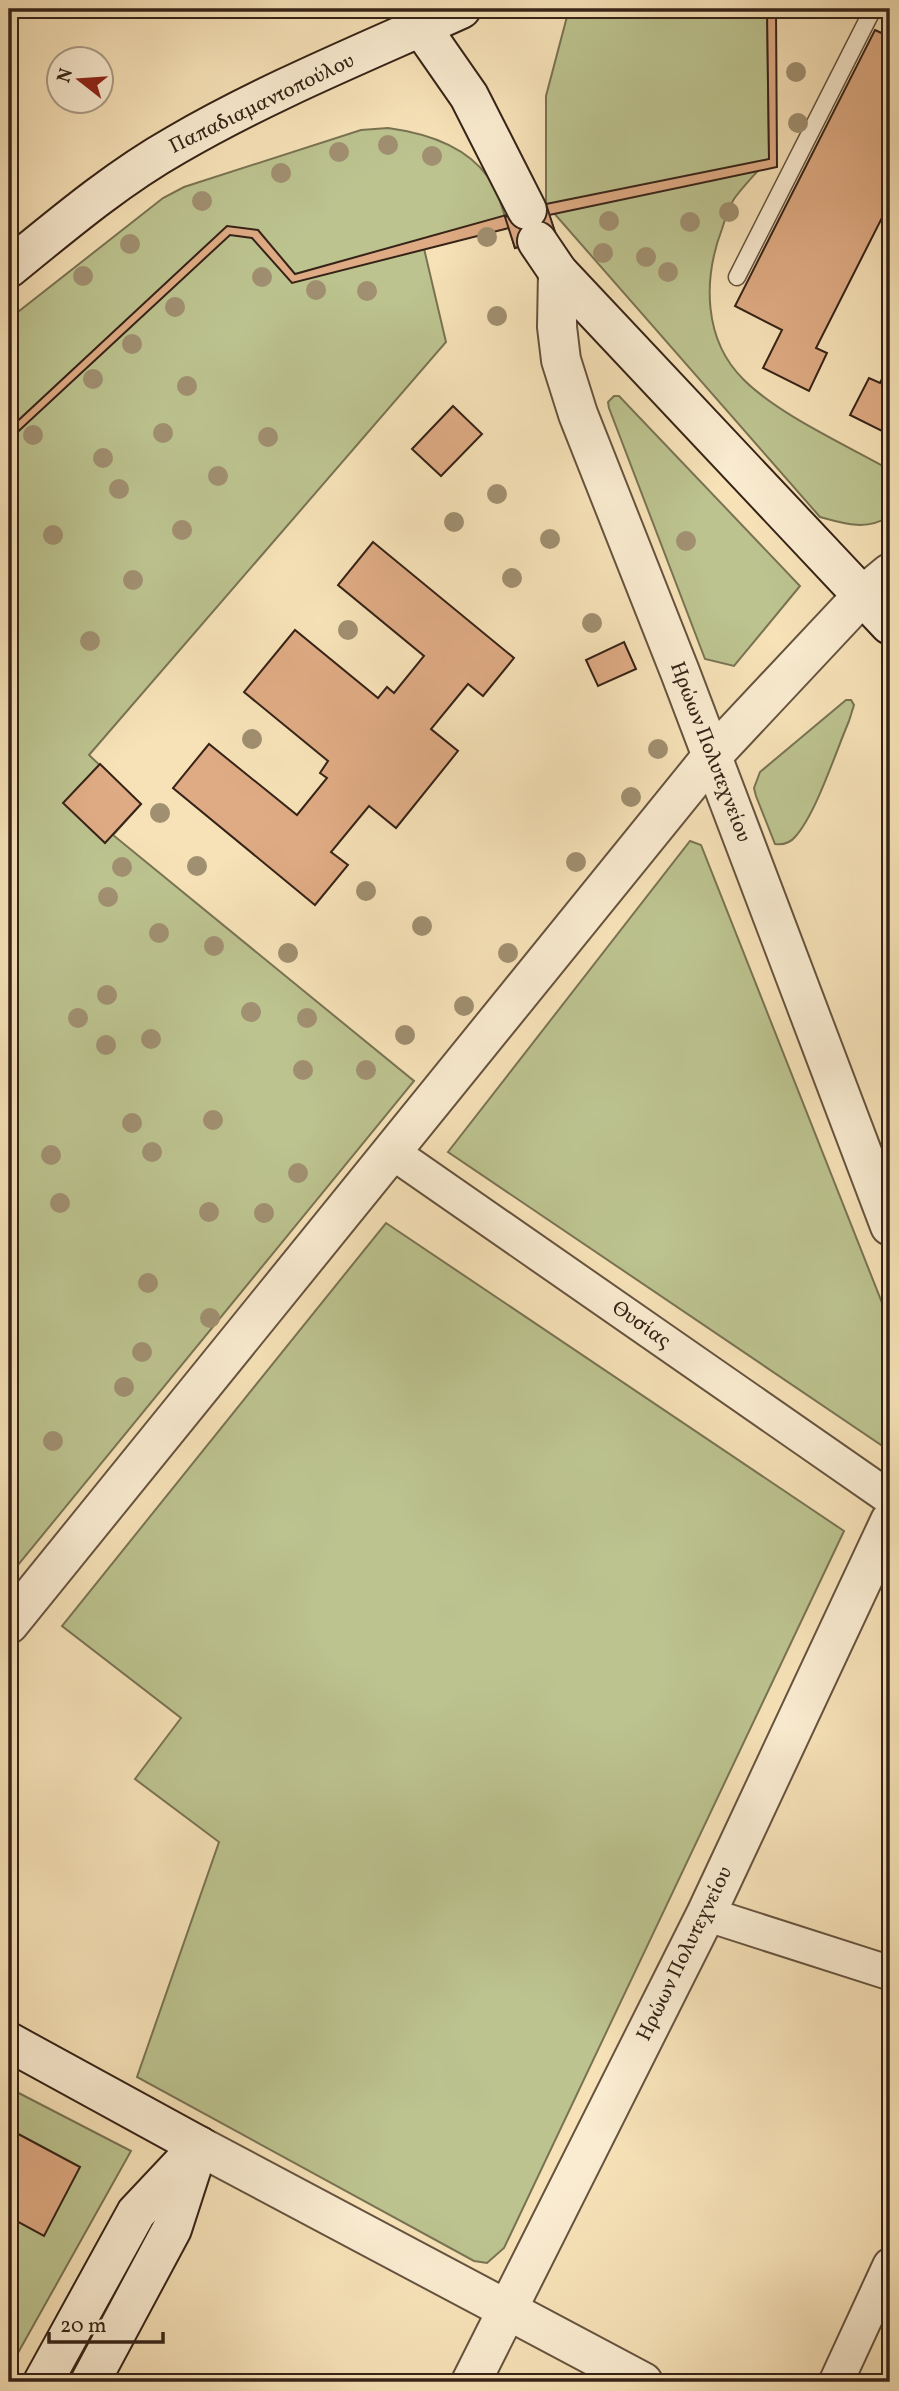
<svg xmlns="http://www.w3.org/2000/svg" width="899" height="2391" font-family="Vollkorn,serif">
	<rect width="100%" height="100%" fill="#f7e2b8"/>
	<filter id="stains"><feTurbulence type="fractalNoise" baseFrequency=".00286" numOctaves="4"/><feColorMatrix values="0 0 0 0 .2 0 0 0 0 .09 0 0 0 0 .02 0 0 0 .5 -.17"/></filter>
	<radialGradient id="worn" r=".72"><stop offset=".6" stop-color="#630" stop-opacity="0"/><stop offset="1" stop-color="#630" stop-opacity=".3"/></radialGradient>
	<!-- green -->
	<g fill="#bcc38f" stroke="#797353" stroke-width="2">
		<path d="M569,9H767L769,159C757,172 744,185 734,199C728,208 725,220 722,229C703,279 703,340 744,380C779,415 846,445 890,470V516C867,531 845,524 820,517L546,204V96Z"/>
		<path d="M388,128C425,133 466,146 488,177C497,189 501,204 505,217L422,240L446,342L89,755L141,804L113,835L414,1081L9,1576V319L163,198L184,187L361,130Z"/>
		<path d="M614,396H619L800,586L734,666L705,659L609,408L608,402Z"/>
		<path d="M846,700H851L854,705L849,721C836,751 816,814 795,837C790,843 783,845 775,844L756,796L754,788L760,772Z"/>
		<path d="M690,841L701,845L890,1323V1443L887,1449L448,1152Z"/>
		<path d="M386,1223L844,1531L504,2248L487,2263L474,2261L137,2077L219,1842L135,1779L181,1718L62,1626Z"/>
		<path d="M9,2088L131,2151L9,2369Z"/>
	</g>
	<!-- building -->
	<g fill="#dfab84" stroke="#362317" stroke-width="2">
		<path d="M767,9H776L777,167L549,215L556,235L515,248L509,228L292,283L252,238L230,235L9,440V429L227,226L258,230L295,274L546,204L769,159Z"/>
		<path d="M875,30L890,37V202L816,348L827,353L809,391L763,368L782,330L735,306Z"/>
		<path d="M546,204L556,235L515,248L505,217Z"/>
		<path d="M890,363V435L850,415L869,378L880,383Z"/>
		<path d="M453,406L482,434L441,476L412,449Z"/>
		<path d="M373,542L514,658L483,696L468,684L431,729L458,751L396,828L369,806L331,852L348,865L315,905L173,788L209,744L297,815L327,778L320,773L328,761L244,692L295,630L378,698L387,687L394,693L424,656L338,585Z"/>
		<path d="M624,642L636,669L598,686L586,660Z"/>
		<path d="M100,764L141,804L105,843L63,803Z"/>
		<path d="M9,2129L80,2167L44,2236L9,2217Z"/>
	</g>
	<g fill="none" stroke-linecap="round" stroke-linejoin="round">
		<defs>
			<path id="service" d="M737,277L873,9"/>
			<g id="minor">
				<path d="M392,1152L890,1498"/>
				<path d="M706,1914L890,1973"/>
				<path d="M836,2382L890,2265"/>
			</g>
			<g id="tertiary">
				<path d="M558,272L557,327L561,360L578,414L680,672L890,1226"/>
				<path d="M9,1624L712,756L862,596L890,573"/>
				<path d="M199,2146L643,2382"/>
				<path d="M471,2382L706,1914L890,1521"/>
			</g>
			<g id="secondary">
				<path d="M421,27L469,96L527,210"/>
				<path d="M537,241L558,272L890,625"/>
				<path d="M9,268C63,224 116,179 176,145C267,92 366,52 461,9"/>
				<path d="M9,2042L199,2146"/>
				<path d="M43,2382L136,2213L199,2146"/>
				<path d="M90,2382L172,2229L195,2158"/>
			</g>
		</defs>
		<!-- service casing -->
		<use href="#service" stroke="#66533f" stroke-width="19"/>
		<!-- minor casing -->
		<use href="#minor" stroke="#66533f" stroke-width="37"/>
		<!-- tertiary casing -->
		<use href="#tertiary" stroke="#66533f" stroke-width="42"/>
		<!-- secondary casing -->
		<use href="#secondary" stroke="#362317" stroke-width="42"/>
		<!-- service -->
		<use href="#service" stroke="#faecd1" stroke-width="16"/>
		<!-- minor -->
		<use href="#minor" stroke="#faecd1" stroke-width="33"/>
		<!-- tertiary -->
		<use href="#tertiary" stroke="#faecd1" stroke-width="38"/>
		<!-- secondary -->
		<use href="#secondary" stroke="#faecd1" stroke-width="38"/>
	</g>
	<!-- trees -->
	<g fill="#a08f70">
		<circle cx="796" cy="72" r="10"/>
		<circle cx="798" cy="123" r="10"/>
		<circle cx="388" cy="145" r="10"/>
		<circle cx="339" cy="152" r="10"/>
		<circle cx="432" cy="156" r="10"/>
		<circle cx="281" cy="173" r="10"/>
		<circle cx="202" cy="201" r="10"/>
		<circle cx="729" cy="212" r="10"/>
		<circle cx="609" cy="221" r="10"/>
		<circle cx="690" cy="222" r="10"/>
		<circle cx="487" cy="237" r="10"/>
		<circle cx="130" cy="244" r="10"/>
		<circle cx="603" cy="253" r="10"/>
		<circle cx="646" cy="257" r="10"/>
		<circle cx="668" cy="272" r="10"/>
		<circle cx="83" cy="276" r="10"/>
		<circle cx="262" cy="277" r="10"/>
		<circle cx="316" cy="290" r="10"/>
		<circle cx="367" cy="291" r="10"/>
		<circle cx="175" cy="307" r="10"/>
		<circle cx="497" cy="316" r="10"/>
		<circle cx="132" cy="344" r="10"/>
		<circle cx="93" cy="379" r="10"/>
		<circle cx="187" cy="386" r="10"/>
		<circle cx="163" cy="433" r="10"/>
		<circle cx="33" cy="435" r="10"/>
		<circle cx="268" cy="437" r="10"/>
		<circle cx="103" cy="458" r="10"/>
		<circle cx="218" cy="476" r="10"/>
		<circle cx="119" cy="489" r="10"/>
		<circle cx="497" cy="494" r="10"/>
		<circle cx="454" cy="522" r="10"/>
		<circle cx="182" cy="530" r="10"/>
		<circle cx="53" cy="535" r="10"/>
		<circle cx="550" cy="539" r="10"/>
		<circle cx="686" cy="541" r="10"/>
		<circle cx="512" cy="578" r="10"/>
		<circle cx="133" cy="580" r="10"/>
		<circle cx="592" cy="623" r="10"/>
		<circle cx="348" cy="630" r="10"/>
		<circle cx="90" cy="641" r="10"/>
		<circle cx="252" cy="739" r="10"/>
		<circle cx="658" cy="749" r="10"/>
		<circle cx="631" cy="797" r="10"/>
		<circle cx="160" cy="813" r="10"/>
		<circle cx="576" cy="862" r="10"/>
		<circle cx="197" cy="866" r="10"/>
		<circle cx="122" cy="867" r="10"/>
		<circle cx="366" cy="891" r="10"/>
		<circle cx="108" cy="897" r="10"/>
		<circle cx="422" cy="926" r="10"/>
		<circle cx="159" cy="933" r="10"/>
		<circle cx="214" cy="946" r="10"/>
		<circle cx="288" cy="953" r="10"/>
		<circle cx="508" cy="953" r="10"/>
		<circle cx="107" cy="995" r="10"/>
		<circle cx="464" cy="1006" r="10"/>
		<circle cx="251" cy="1012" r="10"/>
		<circle cx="78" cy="1018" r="10"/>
		<circle cx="307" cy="1018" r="10"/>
		<circle cx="405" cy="1035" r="10"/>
		<circle cx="151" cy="1039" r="10"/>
		<circle cx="106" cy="1045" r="10"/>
		<circle cx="303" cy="1070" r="10"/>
		<circle cx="366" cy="1070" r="10"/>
		<circle cx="213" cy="1120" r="10"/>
		<circle cx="132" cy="1123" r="10"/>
		<circle cx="152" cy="1152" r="10"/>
		<circle cx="51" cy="1155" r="10"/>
		<circle cx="298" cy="1173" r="10"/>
		<circle cx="60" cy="1203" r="10"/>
		<circle cx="209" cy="1212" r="10"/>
		<circle cx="264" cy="1213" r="10"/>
		<circle cx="148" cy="1283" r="10"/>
		<circle cx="210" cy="1318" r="10"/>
		<circle cx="142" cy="1352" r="10"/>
		<circle cx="124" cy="1387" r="10"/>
		<circle cx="53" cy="1441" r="10"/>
	</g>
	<g text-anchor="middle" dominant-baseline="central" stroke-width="7" stroke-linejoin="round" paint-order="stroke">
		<!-- street labels -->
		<g font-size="21" fill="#362317" stroke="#faecd1">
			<text transform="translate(262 104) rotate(-26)">Παπαδιαμαντοπούλου</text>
			<text transform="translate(710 752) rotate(69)">Ηρώων Πολυτεχνείου</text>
			<text transform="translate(641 1325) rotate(35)">Θυσίας</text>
			<text transform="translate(685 1954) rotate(-64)">Ηρώων Πολυτεχνείου</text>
		</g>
	</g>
	<!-- margin -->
	<rect width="899" height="2391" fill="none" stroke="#f7e2b8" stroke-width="35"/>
	<rect x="10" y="10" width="878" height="2370" fill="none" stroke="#362317" stroke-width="3.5"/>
	<rect x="18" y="18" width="864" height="2356" fill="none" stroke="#362317" stroke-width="2"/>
	<!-- north arrow -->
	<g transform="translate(80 80) rotate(287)"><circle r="33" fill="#faecd1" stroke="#ac9c87" stroke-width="2"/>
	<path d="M0-5L12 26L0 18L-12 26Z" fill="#8f2418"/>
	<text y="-10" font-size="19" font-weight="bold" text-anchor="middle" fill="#362317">N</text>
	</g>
	<!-- scale -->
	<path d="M49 2332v10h114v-10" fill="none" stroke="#362317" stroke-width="3.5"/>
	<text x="60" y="2332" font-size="21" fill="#362317" stroke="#faecd1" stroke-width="5" paint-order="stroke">20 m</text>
	<rect width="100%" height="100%" filter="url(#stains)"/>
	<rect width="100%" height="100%" fill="url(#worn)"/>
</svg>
